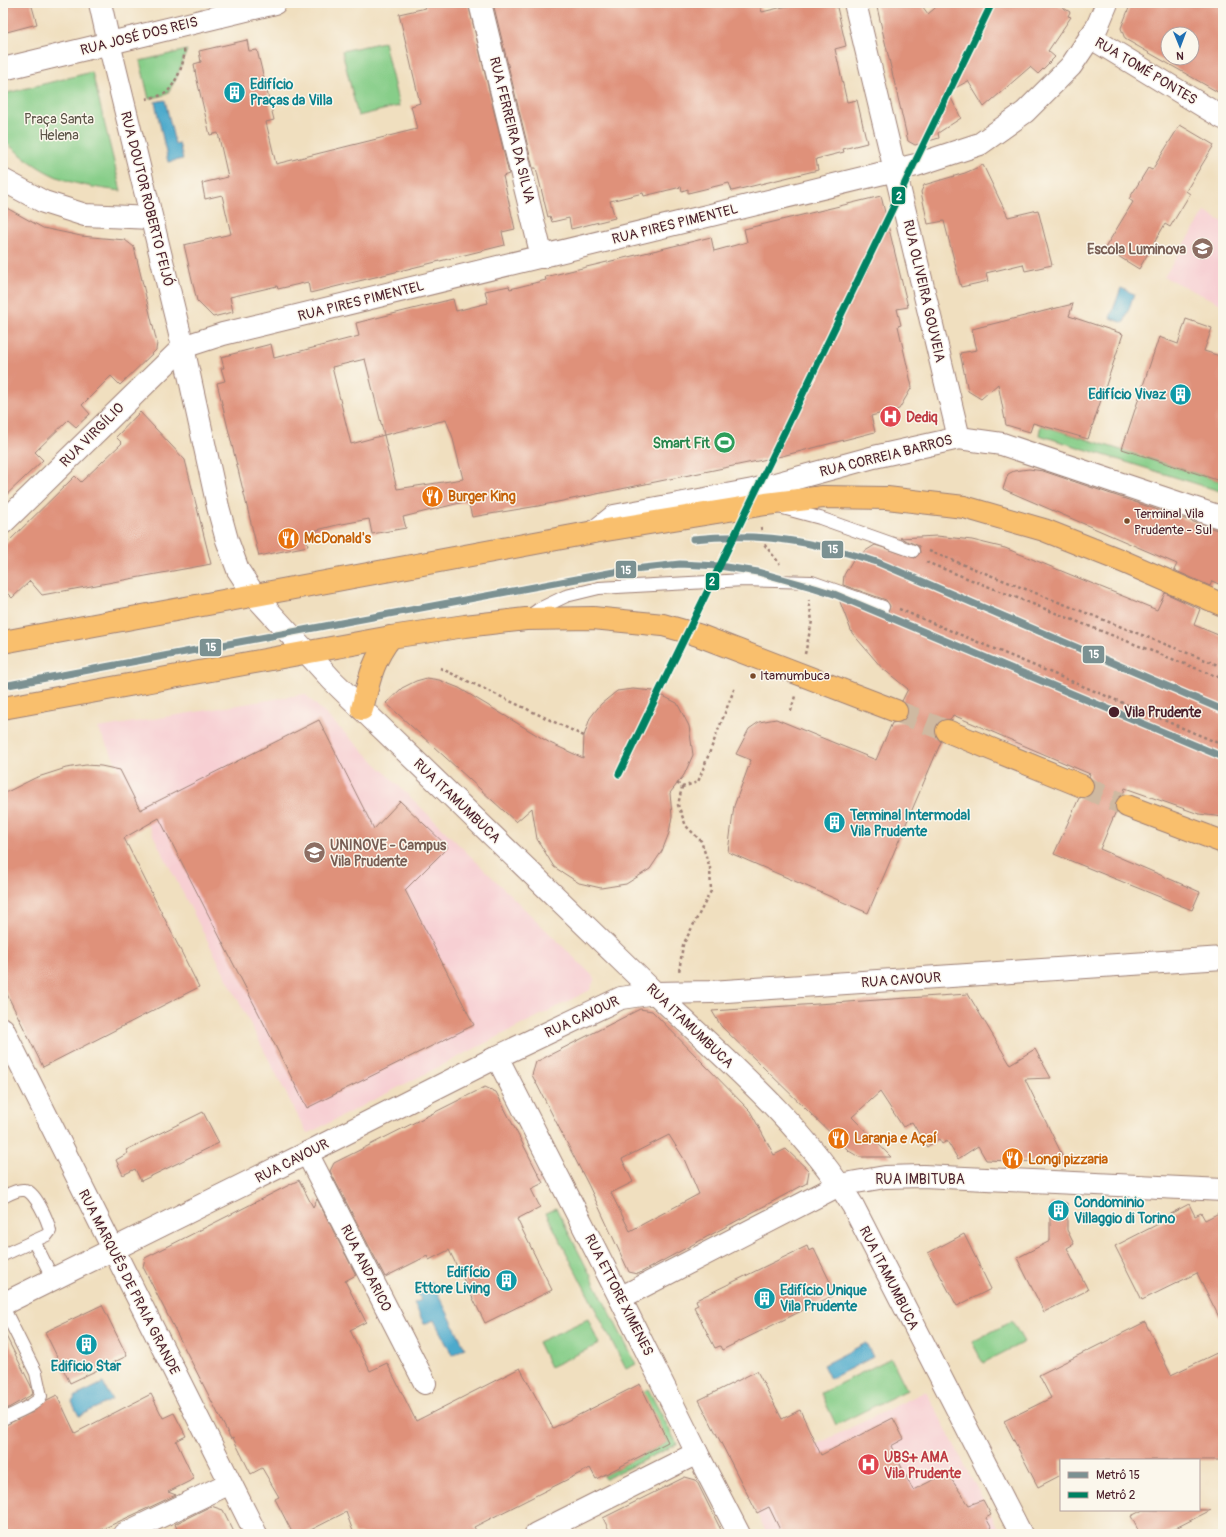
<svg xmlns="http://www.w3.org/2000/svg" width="1226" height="1537" font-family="Pangolin,sans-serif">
	<rect width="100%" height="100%" fill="#fbf7ec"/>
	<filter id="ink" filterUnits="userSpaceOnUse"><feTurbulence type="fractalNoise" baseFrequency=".025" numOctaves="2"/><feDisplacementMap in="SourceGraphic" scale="8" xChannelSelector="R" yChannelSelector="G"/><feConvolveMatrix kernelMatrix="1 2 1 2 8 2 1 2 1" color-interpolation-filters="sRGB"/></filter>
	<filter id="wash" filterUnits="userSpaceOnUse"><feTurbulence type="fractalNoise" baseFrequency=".012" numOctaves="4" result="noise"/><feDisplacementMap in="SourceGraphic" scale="16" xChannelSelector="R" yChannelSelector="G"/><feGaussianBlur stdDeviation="0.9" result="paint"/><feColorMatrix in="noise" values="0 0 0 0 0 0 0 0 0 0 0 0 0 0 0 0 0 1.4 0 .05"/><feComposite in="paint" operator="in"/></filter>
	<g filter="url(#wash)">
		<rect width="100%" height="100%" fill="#f0dfbf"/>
		<!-- built -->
		<g fill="#f7cfd3">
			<path d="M1205,212L1223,222V305L1164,277Z"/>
			<path d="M305,694L595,978L590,990L307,1134L98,728Z"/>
			<path d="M926,1391L1001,1534H767L741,1481Z"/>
		</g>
		<!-- green -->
		<g fill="#87ce89" stroke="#68765a">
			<path d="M384,42L399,106L358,116L342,51Z"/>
			<path d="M187,50L176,79L167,94L149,99L140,61Z"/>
			<path d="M92,72L121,191C64,184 46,177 3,140V94Z"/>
			<path d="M1041,425L1223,482V492L1039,435Z"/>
			<path d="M556,1208L636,1364L626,1369L546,1213Z"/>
			<path d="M588,1319L599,1344L550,1367L538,1342Z"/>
			<path d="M1012,1321L1024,1342L983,1363L972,1342Z"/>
			<path d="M891,1358L907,1390L836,1425L821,1393Z"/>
			<path d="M648,1389L677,1444L605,1479L603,1476L668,1442L643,1392Z"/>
		</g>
		<!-- water -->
		<g fill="#4daacc" stroke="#4c647c">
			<path d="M165,100L175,144L179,143L183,159L168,162L155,102Z"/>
			<path d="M1121,288L1134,294L1124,323L1110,318Z"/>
			<path d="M432,1282L465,1348L452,1355L434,1320L424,1324L414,1303L421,1300L416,1290Z"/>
			<path d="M866,1343L873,1357L830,1379L823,1365Z"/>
			<path d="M103,1383L112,1400L79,1416L72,1402L76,1396Z"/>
		</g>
		<g id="blocks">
			<!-- building -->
			<g fill="#df917a" fill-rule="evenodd">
				<path d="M3,3H31L37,24L3,33Z"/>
				<path d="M425,3H468L509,174L503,176L515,229L502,232L505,245L310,293L308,282L278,289L277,286L230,297L233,312L213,317L197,301L184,245L231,234L222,195L205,199L202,183L228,177L218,133L210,135L196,76L194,64L201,62L199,51L247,40L249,51L257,50L274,120L266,122L276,164L417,129L411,106L420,103L399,14L426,8Z"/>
				<path d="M493,3H759L762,12L800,3H836L846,46L835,49L847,102L857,100L867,143L843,149L844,152L816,159L818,170L732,191L729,183L688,193V189L682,191L681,187L644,196L643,193L610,201L615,218L571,229L569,218L552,222L550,216L548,217L536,168H533Z"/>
				<path d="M876,3H920L928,14L941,3H1056L1070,12L1068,16L1071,17L1048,51L1055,57L1038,74L1030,67L984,107L968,81L948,92L961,118L938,133L939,138L915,145L908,141Z"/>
				<path d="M1131,3H1223V95L1125,39L1121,28ZM1168,34H1192V58H1168Z"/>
				<path d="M1180,125L1214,145L1186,191L1190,194L1170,227L1165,224L1139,269L1105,248L1133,202L1129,199L1148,168L1152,170Z"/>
				<path d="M983,165L1008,217L1038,210L1052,265L1025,271L1023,264L986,273L988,281L961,287L944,221L928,224L921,192L924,185L965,173Z"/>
				<path d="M881,196L908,307L897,309L901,325L898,326L912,387L899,409L871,416L875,432L782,456L538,506L472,517L468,501L403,517L406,528L372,534L369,519L337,525L305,533L308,546L259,556L217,383L225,381L221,368H224L221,357L271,344L274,358L359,336L356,323L453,299L456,311L488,303L485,291L509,286L510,289L546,280L545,277L711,237L714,251L747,242L744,229ZM365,359L384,435L351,444L332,367ZM446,420L452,435L463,479L397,489L384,435Z"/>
				<path d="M3,206L43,228L81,236L125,240L134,247L157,343L156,350L120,385L111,376L82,405L90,414L76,427L68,420L35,452L43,460L3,498Z"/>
				<path d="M1073,304L1069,316L1123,334L1088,439L1033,423L1030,432L1006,425L998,384L981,399L968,391L960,353L977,350L972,329Z"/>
				<path d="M1186,319L1212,328L1204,351L1223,357V482L1122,449L1159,337L1178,344Z"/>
				<path d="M140,412L185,460L211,564L42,595L30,581L12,598L3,589V547L75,476L81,482L122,443L116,437Z"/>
				<path d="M1029,469L1043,471L1223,532V586L1212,581L1210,586L1174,570L1177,564L1003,489L1008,474L1014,471Z"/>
				<path d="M937,536L972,540L1005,548L1157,610L1165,593L1200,609L1194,625L1223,637V817L1199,814L1125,788L1123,795L1115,801L1116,811L1100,849L1200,892L1192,910L1054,854L1079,798L1089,796L1093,791L1094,784L1089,776L1090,774L953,715L951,719L940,721L936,726L935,733L941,742L868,913L728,852L734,806L751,760L736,754L749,729L759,722L776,719L876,760L892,723L904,721L907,716L908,709L902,701L908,689L882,668L852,633L840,602V600L881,614L888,613L890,606L886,600L843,585L844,575L854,558L875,545L915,558L920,553L919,546L900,538Z"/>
				<path d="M427,678L439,680L459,688L550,743L583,758L584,736L590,718L601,704L617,691L633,689L653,691L677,703L689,726L693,755L684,775L670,793L672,816L669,833L662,851L650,869L626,884L601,888L579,883L554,867L537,839L532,808L516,822L386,703L402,688L416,681Z"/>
				<path d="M319,720L374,829L400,801L448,847L405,890L474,1025L307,1108L159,818L124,838L199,987L43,1067L3,986V794L35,778L66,768L86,765L101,766L120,770L140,810Z"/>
				<path d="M968,994L1010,1064L1035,1049L1051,1078L1025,1079L1066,1163L986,1160L978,1146L958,1159L947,1141L942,1144L939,1139L927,1147L912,1122L903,1127L880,1092L852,1117L891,1157H859L849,1151L721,1026L712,1011Z"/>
				<path d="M640,1009L652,1011L750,1111L774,1155L786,1149L809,1171L807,1183L638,1274L629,1272L589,1186L532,1075L536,1062ZM669,1135L684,1159L699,1194L630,1231L611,1193L633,1182L622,1159Z"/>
				<path d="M485,1087L496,1092L543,1183L531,1189L540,1207L517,1219L552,1290L485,1323L449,1250L429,1260L427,1256L385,1277L330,1171L334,1163Z"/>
				<path d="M203,1112L219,1143L141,1181L135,1169L123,1175L116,1160L128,1153L126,1150Z"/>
				<path d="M299,1180L313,1207L317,1199L356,1275L345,1281L366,1322L350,1330L370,1371L387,1363L416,1421L520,1368L553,1428L640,1384L668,1442L596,1479L590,1468L474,1527L478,1534H354L346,1512L303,1534H293L275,1499L279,1497L262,1468L251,1474L233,1438L231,1439L143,1267L145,1258Z"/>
				<path d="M1050,1203H1067V1230L1074,1244L1067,1248L1088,1290L1044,1312L1017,1258L1050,1241Z"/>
				<path d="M1189,1204L1195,1216L1201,1213L1205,1220L1223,1211V1325L1197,1273L1142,1300L1115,1246L1170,1218L1168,1215Z"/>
				<path d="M964,1234L991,1289L957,1306L928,1253Z"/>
				<path d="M807,1246L809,1251L814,1249L834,1290L830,1292L832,1296L722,1350L720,1346L715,1348L694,1307L698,1305L696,1300Z"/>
				<path d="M102,1305L127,1356L70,1383L45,1332Z"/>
				<path d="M1145,1322L1171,1375L1223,1350V1460H1061V1475L1038,1487L1004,1421L1051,1398L1039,1375Z"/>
				<path d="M3,1330L31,1386L33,1394L3,1411Z"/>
				<path d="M757,1371L782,1419L800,1410L821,1455L893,1418L904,1439L891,1446L913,1490L947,1473L969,1505L983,1500L991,1515L986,1518L995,1534H782L769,1507L757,1513L699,1400Z"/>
				<path d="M151,1394L163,1418L174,1413L186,1436L176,1441L194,1479L168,1492L176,1495L92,1534H3V1426L33,1412L47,1400L57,1395L75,1433Z"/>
				<path d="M685,1477L696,1480L723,1534H611L603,1518Z"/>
				<path d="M211,1506L223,1510L235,1534H179L175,1524Z"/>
				<path d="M1143,1510H1211L1164,1534H1140L1131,1516Z"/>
			</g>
		</g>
	</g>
	<g filter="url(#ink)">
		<use href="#blocks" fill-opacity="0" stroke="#9d7f75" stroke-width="1"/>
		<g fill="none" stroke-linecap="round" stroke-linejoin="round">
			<!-- trunk-tunnel -->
			<g stroke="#cfb9a1" stroke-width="22" stroke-dasharray="22 11" stroke-linecap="butt">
				<path d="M896,711L947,731"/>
				<path d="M1082,786L1127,806"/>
			</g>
			<defs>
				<g id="service">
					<path d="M779,507L820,518L913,551"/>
					<path d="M528,617L539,609L566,596L599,588L744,580L812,582L883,607"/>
					<path d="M3,1197C9,1194 17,1189 24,1190C35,1190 48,1221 50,1231L47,1235L3,1255"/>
					<path d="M34,1241L53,1279"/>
					<path d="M3,1307L36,1373L41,1396C37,1405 12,1414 3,1419"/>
				</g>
				<g id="minor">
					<path d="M100,3L109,43"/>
					<path d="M480,3L542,257"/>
					<path d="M855,3L959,438"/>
					<path d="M1090,37L1223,118"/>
					<path d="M3,69L275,3"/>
					<path d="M3,180L44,202L85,215L151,218"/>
					<path d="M183,347L223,334L916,165L980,144L1025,112L1071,66L1097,27L1107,3"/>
					<path d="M594,532L614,516L753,490L874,457L959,438L1002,444L1223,518"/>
					<path d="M655,993C725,1059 802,1123 853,1206L1021,1534"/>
					<path d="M3,1029L256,1534"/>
					<path d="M497,1057L620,1298L697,1453"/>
					<path d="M307,1153L425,1383"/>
					<path d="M620,1298L839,1185L885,1177L923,1176L1223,1190"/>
					<path d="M124,1534L230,1483"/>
				</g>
				<g id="tertiary">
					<path d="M109,43L183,347L218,507L227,540L238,570L255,596L332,680L655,993"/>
					<path d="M3,523L183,347"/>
					<path d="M3,1304L307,1153L497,1057L621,998L655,993L711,992L1223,958"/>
					<path d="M536,1534L697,1453L739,1534"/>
				</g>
				<g id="trunk">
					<path d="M3,642L594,532L766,504L823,497L887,498L964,507L1044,530L1122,561L1223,605"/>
					<path d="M3,708L391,637L465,626L526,619L593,618L663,625L698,635L896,711"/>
					<path d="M362,709C369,681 372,661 391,637"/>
					<path d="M947,731L1082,786"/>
					<path d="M1127,806L1223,842"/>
				</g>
			</defs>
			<!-- service casing -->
			<use href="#service" stroke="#9d7f75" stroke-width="14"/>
			<!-- minor casing -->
			<use href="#minor" stroke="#9d7f75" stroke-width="24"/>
			<!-- tertiary casing -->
			<use href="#tertiary" stroke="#9d7f75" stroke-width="24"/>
			<!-- trunk casing -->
			<use href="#trunk" stroke="#9d7f75" stroke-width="24"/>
			<!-- path -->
			<g stroke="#9d7f75" stroke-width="2.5" stroke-dasharray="3 3" stroke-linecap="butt">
				<path d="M146,99C152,97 163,96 167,92C176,83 186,61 184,48"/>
				<path d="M761,527L764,544L780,564"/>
				<path d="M929,551L1223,667"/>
				<path d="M926,562L1223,679"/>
				<path d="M899,609L1223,745"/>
				<path d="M897,618L1223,754"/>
				<path d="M805,654L812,621L809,600"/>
				<path d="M440,668L584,736"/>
				<path d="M791,711L795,696"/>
				<path d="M677,783L682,787L678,805L686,826L701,841L710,868L711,891L683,945L679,972"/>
				<path d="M682,787L698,782L735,687"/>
			</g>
			<!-- service -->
			<use href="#service" stroke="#fff" stroke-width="12"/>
			<!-- minor -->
			<use href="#minor" stroke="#fff" stroke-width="22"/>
			<!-- tertiary -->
			<use href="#tertiary" stroke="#fff" stroke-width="22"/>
			<!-- trunk -->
			<use href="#trunk" stroke="#f9bf6d" stroke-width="22"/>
			<defs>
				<g id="metro-1">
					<path d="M693,539C761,532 812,541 877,562L1223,710"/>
					<path d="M3,686L625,570L680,564L719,566L758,572L815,588L834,594L1223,757"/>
				</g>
				<path id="metro-2" d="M619,774L992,3"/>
			</defs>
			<!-- metro-1 casing -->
			<use href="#metro-1" stroke="#fbf7ec" stroke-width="10"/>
			<!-- metro-2 casing -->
			<use href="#metro-2" stroke="#fbf7ec" stroke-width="10"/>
			<!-- metro-1 -->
			<use href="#metro-1" stroke="#7b9192" stroke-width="7"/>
			<!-- metro-2 -->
			<use href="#metro-2" stroke="#008162" stroke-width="7"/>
		</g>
	</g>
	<!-- icons -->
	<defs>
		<symbol id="building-disc" viewBox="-11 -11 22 22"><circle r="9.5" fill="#0f9aa8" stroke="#fbf7ec"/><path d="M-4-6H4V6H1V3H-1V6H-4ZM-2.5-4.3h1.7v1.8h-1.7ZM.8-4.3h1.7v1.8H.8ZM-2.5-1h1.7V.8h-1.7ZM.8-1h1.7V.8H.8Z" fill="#fff"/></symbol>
		<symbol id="school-disc" viewBox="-11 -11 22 22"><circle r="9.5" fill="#8d6e63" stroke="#fbf7ec"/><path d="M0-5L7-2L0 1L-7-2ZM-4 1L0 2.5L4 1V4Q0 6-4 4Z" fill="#fff"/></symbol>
		<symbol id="hospital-disc" viewBox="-11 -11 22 22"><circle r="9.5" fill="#e0444e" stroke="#fbf7ec"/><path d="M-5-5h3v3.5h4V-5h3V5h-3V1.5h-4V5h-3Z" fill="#fff"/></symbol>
		<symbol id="stadium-disc" viewBox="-11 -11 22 22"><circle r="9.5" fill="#2e9e5b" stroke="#fbf7ec"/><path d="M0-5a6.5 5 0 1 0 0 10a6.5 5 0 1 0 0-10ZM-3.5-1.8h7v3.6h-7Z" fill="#fff"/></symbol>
		<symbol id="restaurant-disc" viewBox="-11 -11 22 22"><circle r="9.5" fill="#e8710a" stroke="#fbf7ec"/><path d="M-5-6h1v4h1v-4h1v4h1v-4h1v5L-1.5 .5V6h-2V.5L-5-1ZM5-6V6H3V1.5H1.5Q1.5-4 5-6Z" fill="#fff"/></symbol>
		<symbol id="university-disc" viewBox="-11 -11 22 22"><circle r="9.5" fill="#8d6e63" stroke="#fbf7ec"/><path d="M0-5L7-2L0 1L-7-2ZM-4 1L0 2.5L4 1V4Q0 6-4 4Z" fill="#fff"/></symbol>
	</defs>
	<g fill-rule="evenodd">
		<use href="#building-disc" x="222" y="80" width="25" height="25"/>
		<use href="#school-disc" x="1190" y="236" width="25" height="25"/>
		<use href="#building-disc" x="1168" y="382" width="25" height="25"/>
		<use href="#hospital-disc" x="878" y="404" width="25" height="25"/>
		<use href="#stadium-disc" x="712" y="430" width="25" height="25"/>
		<use href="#restaurant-disc" x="420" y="484" width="25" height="25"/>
		<use href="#restaurant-disc" x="276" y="526" width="25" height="25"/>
		<use href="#building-disc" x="822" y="810" width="25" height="25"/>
		<use href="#university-disc" x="302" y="840" width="25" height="25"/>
		<use href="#restaurant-disc" x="826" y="1126" width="25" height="25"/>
		<use href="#restaurant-disc" x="1000" y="1146" width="25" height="25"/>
		<use href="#building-disc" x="1046" y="1198" width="25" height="25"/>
		<use href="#building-disc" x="494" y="1268" width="25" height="25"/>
		<use href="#building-disc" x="752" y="1286" width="25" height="25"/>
		<use href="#building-disc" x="74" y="1332" width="25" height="25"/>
		<use href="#hospital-disc" x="856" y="1452" width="25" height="25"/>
	</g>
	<!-- markers -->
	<g fill="#7a4b2a" stroke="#fbf7ec" stroke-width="1.5">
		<circle cx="1127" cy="521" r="3.5"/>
		<circle cx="753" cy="676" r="3.5"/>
	</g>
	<circle fill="#4a1f2b" stroke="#fbf7ec" stroke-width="1.5" cx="1114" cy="712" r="6"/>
	<g text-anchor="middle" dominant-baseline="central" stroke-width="3" stroke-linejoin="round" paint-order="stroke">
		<!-- bus labels -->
		<g font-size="13" fill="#4a1f2b" stroke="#fbf7ec" text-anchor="start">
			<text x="1134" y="514">Terminal Vila<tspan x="1134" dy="16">Prudente - Sul</tspan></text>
			<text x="760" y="676">Itamumbuca</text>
		</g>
		<!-- street labels -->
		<g font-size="14" fill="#4a1f2b" stroke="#fbf7ec">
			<text transform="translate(139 36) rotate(-14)">RUA JOSÉ DOS REIS</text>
			<text transform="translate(1146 71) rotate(31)">RUA TOMÉ PONTES</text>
			<text transform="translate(512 130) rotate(76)">RUA FERREIRA DA SILVA</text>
			<text transform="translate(147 199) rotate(76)">RUA DOUTOR ROBERTO FEIJÓ</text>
			<text transform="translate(675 224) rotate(-14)">RUA PIRES PIMENTEL</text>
			<text transform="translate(924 291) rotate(77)">RUA OLIVEIRA GOUVEIA</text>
			<text transform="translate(361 301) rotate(-14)">RUA PIRES PIMENTEL</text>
			<text transform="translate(92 435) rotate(-45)">RUA VIRGÍLIO</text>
			<text transform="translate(886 456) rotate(-14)">RUA CORREIA BARROS</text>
			<text transform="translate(457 801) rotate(44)">RUA ITAMUMBUCA</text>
			<text transform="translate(901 980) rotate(-4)">RUA CAVOUR</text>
			<text transform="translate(582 1017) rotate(-25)">RUA CAVOUR</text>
			<text transform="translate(690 1026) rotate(44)">RUA ITAMUMBUCA</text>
			<text transform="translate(292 1161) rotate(-27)">RUA CAVOUR</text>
			<text x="920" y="1179">RUA IMBITUBA</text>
			<text transform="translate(366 1268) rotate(63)">RUA ANDARICO</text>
			<text transform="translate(889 1278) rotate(63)">RUA ITAMUMBUCA</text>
			<text transform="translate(129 1282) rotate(63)">RUA MARQUÊS DE PRAIA GRANDE</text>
			<text transform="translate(619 1295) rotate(63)">RUA ETTORE XIMENES</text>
		</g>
		<!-- culture labels -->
		<g font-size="14" font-weight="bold" fill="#0d838f" stroke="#fbf7ec" text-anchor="start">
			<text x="250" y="84">Edifício<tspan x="250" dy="16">Praças da Villa</tspan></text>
			<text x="1166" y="394" text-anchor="end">Edifício Vivaz</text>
			<text x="850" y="815">Terminal Intermodal<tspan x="850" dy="16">Vila Prudente</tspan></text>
			<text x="1074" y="1202">Condominio<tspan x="1074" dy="16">Villaggio di Torino</tspan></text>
			<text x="490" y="1272" text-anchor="end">Edifício<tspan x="490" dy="16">Ettore Living</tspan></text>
			<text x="780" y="1290">Edifício Unique<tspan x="780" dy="16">Vila Prudente</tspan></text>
			<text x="86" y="1366" text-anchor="middle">Edificio Star</text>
		</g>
		<!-- park labels -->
		<g font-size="14" fill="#5c5447" stroke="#fbf7ec">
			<text x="59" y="119">Praça Santa<tspan x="59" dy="16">Helena</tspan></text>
		</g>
		<!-- education labels -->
		<g font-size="14" font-weight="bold" fill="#785e54" stroke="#fbf7ec" text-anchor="end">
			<text x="1186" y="249">Escola Luminova</text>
			<text x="330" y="845" text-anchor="start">UNINOVE - Campus<tspan x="330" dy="16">Vila Prudente</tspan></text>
		</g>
		<!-- health labels -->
		<g font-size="14" font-weight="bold" fill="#be3a42" stroke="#fbf7ec" text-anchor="start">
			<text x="906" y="417">Dediq</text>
			<text x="884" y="1457">UBS+ AMA<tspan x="884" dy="16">Vila Prudente</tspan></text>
		</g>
		<!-- leisure labels -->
		<g font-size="14" font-weight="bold" fill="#27864d" stroke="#fbf7ec" text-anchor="end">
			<text x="710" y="443">Smart Fit</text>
		</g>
		<!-- food labels -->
		<g font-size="14" font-weight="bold" fill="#c56008" stroke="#fbf7ec" text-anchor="start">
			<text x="448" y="496">Burger King</text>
			<text x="304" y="538">McDonald's</text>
			<text x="854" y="1138">Laranja e Açaí</text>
			<text x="1028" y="1159">Longi pizzaria</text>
		</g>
		<!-- stop labels -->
		<g font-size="14" font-weight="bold" fill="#4a1f2b" stroke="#fbf7ec" text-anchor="start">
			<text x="1124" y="712">Vila Prudente</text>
		</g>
	</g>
	<g stroke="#fbf7ec" stroke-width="1.5">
		<rect x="891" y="186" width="15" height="19" rx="4" fill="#008162"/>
		<rect x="821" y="540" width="23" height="19" rx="4" fill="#7b9192"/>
		<rect x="615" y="560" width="22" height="19" rx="4" fill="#7b9192"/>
		<rect x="705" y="572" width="15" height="19" rx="4" fill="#008162"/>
		<rect x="199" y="638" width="23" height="19" rx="4" fill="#7b9192"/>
		<rect x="1082" y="645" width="23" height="19" rx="4" fill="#7b9192"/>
	</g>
	<g font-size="11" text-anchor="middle" font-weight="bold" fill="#fff">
		<text x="899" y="200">2</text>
		<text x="833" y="553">15</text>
		<text x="626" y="574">15</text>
		<text x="712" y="585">2</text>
		<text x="211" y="651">15</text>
		<text x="1094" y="658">15</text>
	</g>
	<!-- margin -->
	<rect width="1226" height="1537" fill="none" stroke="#fbf7ec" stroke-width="16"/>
	<!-- legend -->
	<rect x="1060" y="1459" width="140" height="52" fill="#fbf7ec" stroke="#b4a19f"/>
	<rect x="1068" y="1472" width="20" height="6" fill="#7b9192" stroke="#b4a19f"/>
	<text x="1096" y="1479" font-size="12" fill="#4a1f2b">Metrô 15</text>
	<rect x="1068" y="1492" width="20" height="6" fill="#008162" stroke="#b4a19f"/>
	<text x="1096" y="1499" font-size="12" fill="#4a1f2b">Metrô 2</text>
	<!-- north arrow -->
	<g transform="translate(1180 46) rotate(179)"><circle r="19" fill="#fbf7ec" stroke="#b4a19f"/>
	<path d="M0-3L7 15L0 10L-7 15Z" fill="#1f6fb2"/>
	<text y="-6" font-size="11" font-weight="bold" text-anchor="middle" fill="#4a1f2b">N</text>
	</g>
</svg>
